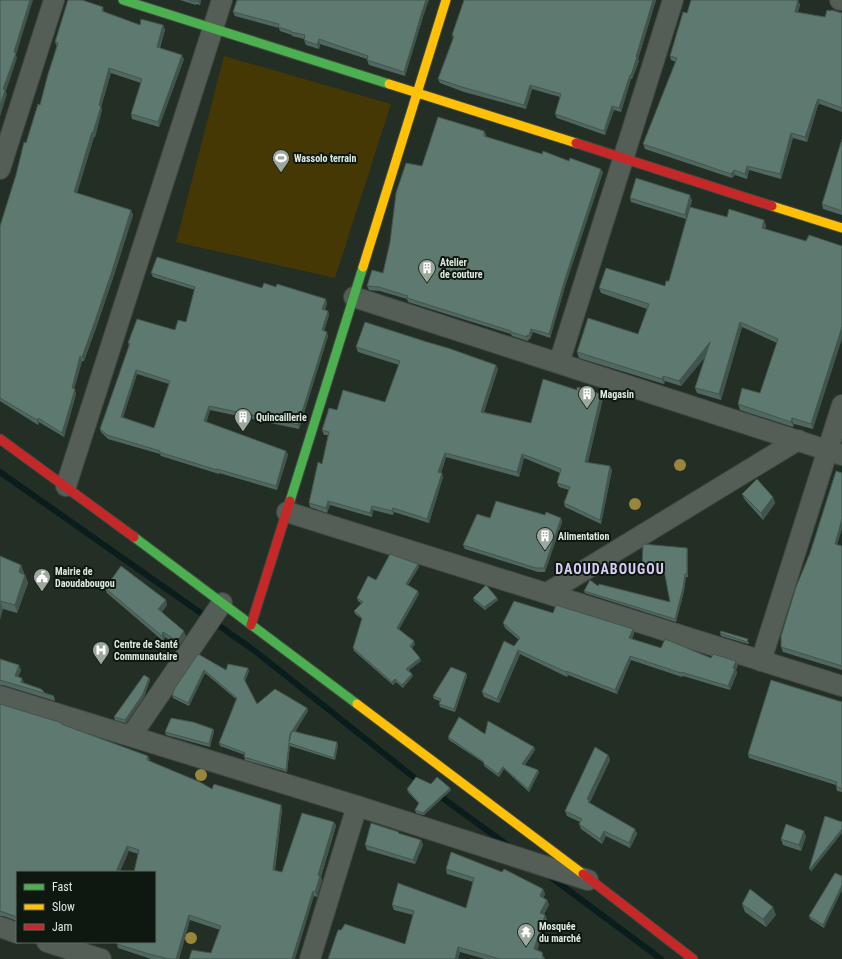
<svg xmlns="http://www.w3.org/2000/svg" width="842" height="959" font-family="'Roboto Condensed',sans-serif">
	<rect width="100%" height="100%" fill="#232e24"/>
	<!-- green -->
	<path fill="#463805" d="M224,56L391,104L335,278L176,242Z"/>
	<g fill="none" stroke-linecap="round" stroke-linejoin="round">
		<!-- stream -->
		<g stroke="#0b1c1d" stroke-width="6">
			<path d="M0,472L255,651L421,783"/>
			<path d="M437,794L510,847"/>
			<path d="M548,875L661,959"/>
		</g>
		<defs>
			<g id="street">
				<path d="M840,0H842"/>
				<path d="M0,169L54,0"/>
				<path d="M354,297L842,455"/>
				<path d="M559,363L673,0"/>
				<path d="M66,486L222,0"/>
				<path d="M287,512L842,686"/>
				<path d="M547,593L798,440"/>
				<path d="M761,661L842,405"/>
				<path d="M0,696L357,806L588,880"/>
				<path d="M131,736L222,603"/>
				<path d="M0,927L17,933"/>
				<path d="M47,942L101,959"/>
				<path d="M310,959L357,806"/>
			</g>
			<g id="fast">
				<path d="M123,0L389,84"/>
				<path d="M290,501L363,267"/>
				<path d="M134,537L357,704"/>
			</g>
			<g id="slow">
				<path d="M389,84L576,143"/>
				<path d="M772,206L842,228"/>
				<path d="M363,267L446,0"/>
				<path d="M357,704L583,874"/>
			</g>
			<g id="jam">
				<path d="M576,143L772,206"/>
				<path d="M0,439L134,537"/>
				<path d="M251,625L290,501"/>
				<path d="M583,874L693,959"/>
			</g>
		</defs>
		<!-- street casing -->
		<use href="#street" stroke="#3f4840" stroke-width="22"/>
		<!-- fast casing -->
		<use href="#fast" stroke="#3f4840" stroke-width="11"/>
		<!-- slow casing -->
		<use href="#slow" stroke="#3f4840" stroke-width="11"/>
		<!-- jam casing -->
		<use href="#jam" stroke="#3f4840" stroke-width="11"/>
		<!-- street -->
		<use href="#street" stroke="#555e56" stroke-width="20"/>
		<!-- fast -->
		<use href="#fast" stroke="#4caf50" stroke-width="9"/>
		<!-- slow -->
		<use href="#slow" stroke="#ffc107" stroke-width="9"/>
		<!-- jam -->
		<use href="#jam" stroke="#c62828" stroke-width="9"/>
	</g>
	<!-- trees -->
	<g fill="#9a853d">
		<circle cx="680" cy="465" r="6"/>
		<circle cx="635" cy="504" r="6"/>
		<circle cx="201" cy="775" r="6"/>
		<circle cx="191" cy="938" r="6"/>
	</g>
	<!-- wall -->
	<g fill="#506860" fill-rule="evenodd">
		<path d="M180,0H201L200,5L196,4V5Z"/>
		<path d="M464,0H656L638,59L639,61L632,79H631L621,112L614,110L605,135L557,118L555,114L560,97L532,89L526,109L464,92L440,83L438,79L453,39L452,35Z"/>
		<path d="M798,0L800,5L798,12L825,17L831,11L842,13V112L820,104L818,105L807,142L793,138L781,179L749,170L747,179L735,175L732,178L645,149L643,144L676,62L671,60L670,56Z"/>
		<path d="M104,11V12L140,25H163L165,30L160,48L184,59L159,127L132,119L131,114L141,83L111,73L101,107L102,110L95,137H94L77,193L131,210L133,215L114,275L96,328L84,361H82L74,389L76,394L64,437L39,422L38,425L0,401V226L26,143L40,105L57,47L55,42Z"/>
		<path d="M233,12L423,17L405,76L369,65L367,60V59L320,44L319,49L306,45L304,40V39L292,36V35L280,31L279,28L235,16Z"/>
		<path d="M484,131L486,135L485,137L542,154L569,161L603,172L566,283L550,338L533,332L530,339H529L528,341L512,336L511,334L408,302L407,299L380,291L369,290L367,286L383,273L422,166Z"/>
		<path d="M842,139V215L823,209L822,204Z"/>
		<path d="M630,198L692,200L690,207L727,217L764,220L766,226L765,229L813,429L794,424L793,427L740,410L738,404L760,393L777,343L742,327L721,400L697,393L695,388L706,356L681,386L665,381L664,384L579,358L577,352L638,334L647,309L601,293L599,288L665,286L669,281L686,219L631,202Z"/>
		<path d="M151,273L262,288L327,303L325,310L328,311L329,315L324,331L328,336L299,429L210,410L206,422L286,451L288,455L277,490L219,473V474L161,456L160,454L108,439L101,432L100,429L129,346L128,343L175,330L186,322L195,290L153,277ZM137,374L169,384L154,428L123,417Z"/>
		<path d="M356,347L498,369L484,412L531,423L577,390L601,394L603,398L588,462L612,470L601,524L565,507L564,503L569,490L559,487L557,483L560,473L524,458L519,477L446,457L441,473L443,477L429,523L394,512L393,515L373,510L372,517L330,505L327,513L310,507L309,503L322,464L328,435H324L322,430L337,410L385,402L399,365L358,352Z"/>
		<path d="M842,473V528L837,545L842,546V670L783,652L781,647L810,553Z"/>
		<path d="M742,494L773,497L775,503L763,520L745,500Z"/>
		<path d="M545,515L561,518L562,522L545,572H538L465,549L463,545L490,518Z"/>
		<path d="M687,548L688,551V577H686L684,591L676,622L585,593L584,591L598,586L670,602L664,568L643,569L642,566Z"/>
		<path d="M0,556L21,565L24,573V574L25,575L28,583L17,613L3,609L0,619Z"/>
		<path d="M418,564L419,567L408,585L419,594L399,629L415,644L412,648L421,661L409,670L413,676L403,688L396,682L393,685L354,651L353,648L362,619L355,614L354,611L361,603L358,601L357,598L376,580Z"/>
		<path d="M105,588L166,600L167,605L162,612L186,636L179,646L165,637L163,641L107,593Z"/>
		<path d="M473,598H497L498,600L485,610L474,601Z"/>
		<path d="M553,613L633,629L634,633L632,639L661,648L711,658L738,665L736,670L737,673L730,690L683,676L682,677L631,660L617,694L568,675L567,677L520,654L499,703L484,697L482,692L519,640L505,628L503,623Z"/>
		<path d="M720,633L749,642L748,644L721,636Z"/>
		<path d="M198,654L226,670L249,671L245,681L257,704L307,708L308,711L295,731L338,745L335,760L290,746L287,772L245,760L244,757L245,755L220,746L219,743L236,699L205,673L189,706L173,698L172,695Z"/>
		<path d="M0,659L21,670L18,677L23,683L45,693L54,696L55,701L3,685H0Z"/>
		<path d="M466,673L467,676L455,712L440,707L439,704L440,701L434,699L433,696Z"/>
		<path d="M149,678L150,680L144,697L126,723L115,720L114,717Z"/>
		<path d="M842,702V792L837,791L836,786V785L749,758L748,754Z"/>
		<path d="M0,704L62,725L148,756L150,761L212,789L281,805L282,809L275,871L282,872L334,822L336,826L321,877L322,880L317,897L314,896L211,953L220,930L190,920L179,959H151L118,948L117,944L138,854L129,851L17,872V921L3,916H0Z"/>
		<path d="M213,729L214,731L210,747L166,735L165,732Z"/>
		<path d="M485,734L534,747L535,750L525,765L538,770L539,772L529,792L504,769L499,777L484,766V763L449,740L448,737Z"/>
		<path d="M608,755L610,760L590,802V803L635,829L637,834L630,848L606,836L602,844L581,829L579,824L580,822L567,816L565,811Z"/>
		<path d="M450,788L451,790L424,815L416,813L415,810L419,804L408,792L407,789Z"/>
		<path d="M399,832V834L421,840L423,845L415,864L367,850L365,845Z"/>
		<path d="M806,836L801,851L783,845L781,839Z"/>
		<path d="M446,869L543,889L545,894L543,898L547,900L549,905L544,914L545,915L547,920L537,950L544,957L545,959H485L460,952L458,959H328L405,944L413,915L394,910L392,905L466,908L473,882L447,874Z"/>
		<path d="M835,873L824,928L810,919L809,916Z"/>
		<path d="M742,904L776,915L766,927L745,912Z"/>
	</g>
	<!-- shaded-wall -->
	<g fill="#41554e">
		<path d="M30,0H33L16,55L17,58L6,91L7,94L0,117V106L3,89Z"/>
		<path d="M199,0H201L200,5L199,2Z"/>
		<path d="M426,0H429L423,17L405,76L404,72L422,12Z"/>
		<path d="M653,0H656L638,59L639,61L632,79L631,75L636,57Z"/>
		<path d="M798,0L800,5L796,16L795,12Z"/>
		<path d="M103,7L104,11L103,16L102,11Z"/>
		<path d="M163,25L165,30L158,51L157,47Z"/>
		<path d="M319,39L320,44L319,49L317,45Z"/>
		<path d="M182,55L184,59L159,127L158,122Z"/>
		<path d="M109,68L111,73L101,107L102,110L95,137L93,133L99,105Z"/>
		<path d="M630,75L631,79L621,112L619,108Z"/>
		<path d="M530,85L532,89L526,109L524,105Z"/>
		<path d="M818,99L820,104L818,105L807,142L805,137L817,101Z"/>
		<path d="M612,106L614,110L605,135L604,131Z"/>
		<path d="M92,132L94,137L76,196L74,192Z"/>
		<path d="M791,133L793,138L781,179L780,174Z"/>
		<path d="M747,166L749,170L747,179L745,174Z"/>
		<path d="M601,169L603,172L566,283L550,338L549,334L565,279Z"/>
		<path d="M734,170L735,175L732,178L731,174Z"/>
		<path d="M690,195L692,200L687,220L685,215Z"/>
		<path d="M131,210L133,215L114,275L84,361L82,357Z"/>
		<path d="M764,220L766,226L764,233L762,228Z"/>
		<path d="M326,299L327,303L324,313L322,309Z"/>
		<path d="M328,311L329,315L323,334L322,330Z"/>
		<path d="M740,322L742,327L721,400L719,394Z"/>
		<path d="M842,327V339L813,429L811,424Z"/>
		<path d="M531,329L533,332L530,339L529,336Z"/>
		<path d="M327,332L328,336L299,429L298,425Z"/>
		<path d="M527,335L529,339L528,341L527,337Z"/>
		<path d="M710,342L712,348L681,386L679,381Z"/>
		<path d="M80,356L82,361L73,393L72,388Z"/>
		<path d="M496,365L498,369L482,416L481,412Z"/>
		<path d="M136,370L137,374L122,421L121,417Z"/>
		<path d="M663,376L665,381L664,384L662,379Z"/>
		<path d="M75,389L76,394L64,437L62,433Z"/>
		<path d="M601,394L603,398L587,466L585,462Z"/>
		<path d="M209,406L210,410L206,425L204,421Z"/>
		<path d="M38,418L39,422L38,425L37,420Z"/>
		<path d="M792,418L794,424L793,427L791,422Z"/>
		<path d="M286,451L288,455L277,490L276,486Z"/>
		<path d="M445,453L446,457L440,476L438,472Z"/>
		<path d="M522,454L524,458L519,477L517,472Z"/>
		<path d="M610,466L612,470L601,524L600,520Z"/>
		<path d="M442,473L443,477L429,523L427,519Z"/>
		<path d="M773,497L775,503L763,520L761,513Z"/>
		<path d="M328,501L330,505L327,513L326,508Z"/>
		<path d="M372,506L373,510L372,517L370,513Z"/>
		<path d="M393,508L394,512L393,515L392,511Z"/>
		<path d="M561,518L562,522L545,572L544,568Z"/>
		<path d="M842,519V528L836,548L835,544Z"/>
		<path d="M687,548L688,551V577L687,574Z"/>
		<path d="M418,564L419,567L407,586L406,584Z"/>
		<path d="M21,565L24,573L22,580L19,572Z"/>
		<path d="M685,574L686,577L684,591L676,622L675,619Z"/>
		<path d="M25,575L28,583L17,613L15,605Z"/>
		<path d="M418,591L419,594L398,631L397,628Z"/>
		<path d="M497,598L498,600L485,610L484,607Z"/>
		<path d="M166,600L167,605L160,614L158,609Z"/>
		<path d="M0,601L3,609L0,619Z"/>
		<path d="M633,629L634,633L631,643L629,638Z"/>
		<path d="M184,631L186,636L179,646L177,641Z"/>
		<path d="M163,632L165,637L163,641L162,636Z"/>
		<path d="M414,641L415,644L412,648L410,646Z"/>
		<path d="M518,650L520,654L499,703L497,699Z"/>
		<path d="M630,656L631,660L617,694L615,690Z"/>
		<path d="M420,658L421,661L407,671L406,669Z"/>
		<path d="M736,661L738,665L736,670L737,673L730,690L728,686L733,668Z"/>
		<path d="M19,665L21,670L17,681L15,676Z"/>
		<path d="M248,668L249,671L245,682L244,679Z"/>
		<path d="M204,670L205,673L189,706L188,703Z"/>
		<path d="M566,671L568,675L567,677L566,672Z"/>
		<path d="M466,673L467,676L455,712L454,709Z"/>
		<path d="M412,674L413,676L403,688L402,685Z"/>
		<path d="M22,678L24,683L22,687L21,682Z"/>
		<path d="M149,678L150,680L144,697L126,723L125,720Z"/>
		<path d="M395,679L396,682L393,685L392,682Z"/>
		<path d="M307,708L308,711L294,734L292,731Z"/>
		<path d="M213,729L214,731L210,747L209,744Z"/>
		<path d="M337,742L338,745L335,760L334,758Z"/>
		<path d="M289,743L290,746L287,772L286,770Z"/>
		<path d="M534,747L535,750L523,767L522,764Z"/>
		<path d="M608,755L610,760L590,802L591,805L590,807L587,799Z"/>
		<path d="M148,756L150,760L148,764L147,760Z"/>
		<path d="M503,767L504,769L499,777L498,774Z"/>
		<path d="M538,770L539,772L529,792L528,789Z"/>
		<path d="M450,788L451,790L424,815L423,813Z"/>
		<path d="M281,805L282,809L274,875L273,870Z"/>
		<path d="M334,822L336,826L321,877L322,880L317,897L315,892L318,875Z"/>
		<path d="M635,829L637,834L630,848L629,843Z"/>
		<path d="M842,829V833L811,872L810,869Z"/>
		<path d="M604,831L606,836L602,844L600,839Z"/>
		<path d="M804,831L806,836L801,851L799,845Z"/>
		<path d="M421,840L423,845L415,864L413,860Z"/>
		<path d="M127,846L129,851L120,872H116Z"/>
		<path d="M842,885V890L824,928L823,925Z"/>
		<path d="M543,889L545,894L542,901L540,896Z"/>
		<path d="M313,891L314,896L295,959H292Z"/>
		<path d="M547,900L549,905L542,918L540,913Z"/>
		<path d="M773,907L776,915L766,927L763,919Z"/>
		<path d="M189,915L190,920L179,959H176Z"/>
		<path d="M545,915L547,920L536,954L534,949Z"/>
		<path d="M458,947L460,952L458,959H455Z"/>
	</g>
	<!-- building -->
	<g fill="#5d7970" stroke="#41554e" fill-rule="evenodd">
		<path d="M0,0H30L14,52L16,53L3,89L5,90L0,106Z"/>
		<path d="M68,0H82L103,7L102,11L140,25L141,19L163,25L157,47L182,55L158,122L131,114L142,79L109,68L99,105L101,106L93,133L92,132L74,192L131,210L112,271L94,324L82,357L80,356L72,388L75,389L62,433L38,418L37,420L0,398V226L16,175L24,142L26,143L38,104L40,105L48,74L58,43L55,42Z"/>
		<path d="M189,0H199V2L195,0L194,2Z"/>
		<path d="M237,0H426L422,12L404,72L367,60L368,56L319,39L317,45L304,40L305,35L291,32V31L278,27L279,24L233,12Z"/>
		<path d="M464,0H653L636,57H637L631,75H630L619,108L612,106L604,131L555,114L561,94L530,85L524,105L462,87L438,79L454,36L452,35Z"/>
		<path d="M691,0H798L795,12L825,17L827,10L831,11V10L842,13V108L818,99L817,101L805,137L791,133L780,174L747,166L745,174L734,170L731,174L643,144L677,58L670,56L683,12L687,13Z"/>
		<path d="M438,117L484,131V136L542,154L543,151L569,161L570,158L601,169L565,279L549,334L531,329L529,336L527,335V337L511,332V331L407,298L408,296L379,287L367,286L372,270L383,273L390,242L396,193L406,163L422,166Z"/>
		<path d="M842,139V211L822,204Z"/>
		<path d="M636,178L690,195L685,215L630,198Z"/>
		<path d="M690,207L727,217L729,209L764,220L762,228L806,241L809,235L842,246V327L811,424L792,418L791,422L738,404L742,388L760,393L778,339L740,322L719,394L695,388L710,342L679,381L663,376L662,379L577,352L588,318L638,334L649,304L599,288L606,268L665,286L666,281H669Z"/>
		<path d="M157,257L262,288L264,283L276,287L277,284L326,299L322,309L328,311L322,330L327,332L298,425L209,406L204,421L286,451L276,486L217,469V470L159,452L160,451L107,435L100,429L130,343H128L137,319L175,330L178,320L186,322L195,287L151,273ZM136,370L170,381L154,428L121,417Z"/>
		<path d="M365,322L427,342L448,348L496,365L481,412L531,423L543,379L577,390V387L601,394L585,462L610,466L600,520L564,503L570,487L557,483L561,469L522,454L517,472L445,453L438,472L442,473L427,519L393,508L392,511L372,506L370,513L328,501L326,508L309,503L318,462L322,464L329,432L322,430L329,408L337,410L343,390L385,402L400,361L356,347Z"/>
		<path d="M836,471L842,473V519L835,544L842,546V666L781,647V636L796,587L810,553Z"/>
		<path d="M757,479L773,497L761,513L742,494Z"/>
		<path d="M496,501L545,515L546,512L561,518L544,568H536L463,545L477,514L490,518Z"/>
		<path d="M643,544L687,548V574H685L683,588L675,619L584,591L590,580L598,586L599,584L670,602L663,565L642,566Z"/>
		<path d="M390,554L418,564L406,584L418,591L397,628L414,641L410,646L420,658L406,669L412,674L402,685L395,679L392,682L353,648L362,618L354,611L363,602L357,598L368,576L376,580Z"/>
		<path d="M0,556L21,565L19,572L25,575L15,605L0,601V602Z"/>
		<path d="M121,566L166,600L158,609L184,631L177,641L163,632L162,636L105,588Z"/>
		<path d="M486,585L497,598L484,607L473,598Z"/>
		<path d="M514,601L553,613L556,605L633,629L629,638L661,648L665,639L711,658L713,654L736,661L733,668L735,669L728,686L681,672V673L630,656L615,690L566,671V672L518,650L497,699L482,692L504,641L514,646L520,638L503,623Z"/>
		<path d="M721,631L748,639L747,642L720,633Z"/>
		<path d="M198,654L226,670L228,664L248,668L244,679L257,704L275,689L307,708L292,731L337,742L334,758L289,743L286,770L244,757L245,753L219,743L237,698L204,670L188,703L172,695L175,688ZM292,731L289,742L290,734Z"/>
		<path d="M0,659L19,665L15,676L22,678L21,682L41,689L45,693L54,696L0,680Z"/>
		<path d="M451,667L466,673L454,709L439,704L441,699L433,696Z"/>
		<path d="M144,675L149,678L143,694L125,720L114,717Z"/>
		<path d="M771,680L842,702V789L836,786L837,782L748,754Z"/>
		<path d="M0,704L62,723L61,724L148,756L147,760L200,782L212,789L214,784L281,805L273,870L282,872L302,813L334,822L318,875L320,876L315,892L313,891L292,959H189L192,950L211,953L221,926L189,915L176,959H170L149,954L117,944V942H155V872H134L139,850L127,846L116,872H17V917L0,911Z"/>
		<path d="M459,717L485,734L488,721L534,747L522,764L538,770L528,789L503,767L498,774L483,763L484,762L448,737Z"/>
		<path d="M171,718L193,722L213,729L209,744L165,732Z"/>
		<path d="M595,747L608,755L587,799L589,800L588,802L635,829L629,843L604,831L600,839L579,824L582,819L565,811Z"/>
		<path d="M416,777L431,784L437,777L450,788L423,813L415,810L419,803L407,789Z"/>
		<path d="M825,816L842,822V829L810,869H809Z"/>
		<path d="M371,823L399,832L398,833L421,840L413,860L365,845Z"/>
		<path d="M786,824L804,831L799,845L781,839Z"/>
		<path d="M451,852L502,872L504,869L543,889L540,896L547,900L540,913L545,915L534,949L542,952L543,959H500L458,947L455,959H328L338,930H341L345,924L405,944L414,911L392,905L398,883L466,908L474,878L446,869Z"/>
		<path d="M835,873L842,876V885L823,925L809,916Z"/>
		<path d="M750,889L773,907L763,919L742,904Z"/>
	</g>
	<!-- icons -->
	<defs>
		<symbol id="stadium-pin" viewBox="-11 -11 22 30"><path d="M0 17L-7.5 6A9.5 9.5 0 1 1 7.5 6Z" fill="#9ca89d" stroke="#0f1810"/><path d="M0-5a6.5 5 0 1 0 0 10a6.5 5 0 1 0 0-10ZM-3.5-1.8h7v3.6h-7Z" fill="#fff"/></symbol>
		<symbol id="building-pin" viewBox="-11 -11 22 30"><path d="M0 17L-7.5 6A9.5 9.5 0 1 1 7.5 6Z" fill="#9ca89d" stroke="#0f1810"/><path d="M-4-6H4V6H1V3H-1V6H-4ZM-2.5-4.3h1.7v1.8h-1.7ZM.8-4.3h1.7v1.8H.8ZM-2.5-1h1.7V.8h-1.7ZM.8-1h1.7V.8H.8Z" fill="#fff"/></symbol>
		<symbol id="civic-pin" viewBox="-11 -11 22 30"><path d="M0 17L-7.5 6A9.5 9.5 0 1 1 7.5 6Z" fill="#9ca89d" stroke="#0f1810"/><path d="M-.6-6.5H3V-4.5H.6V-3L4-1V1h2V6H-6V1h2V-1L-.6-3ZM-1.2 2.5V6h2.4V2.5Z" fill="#fff"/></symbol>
		<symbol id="hospital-pin" viewBox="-11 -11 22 30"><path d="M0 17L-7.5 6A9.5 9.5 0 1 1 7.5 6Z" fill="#9ca89d" stroke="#0f1810"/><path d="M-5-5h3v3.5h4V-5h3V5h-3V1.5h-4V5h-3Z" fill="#fff"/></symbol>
		<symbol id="temple-pin" viewBox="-11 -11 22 30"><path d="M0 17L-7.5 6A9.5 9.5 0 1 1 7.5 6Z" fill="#9ca89d" stroke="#0f1810"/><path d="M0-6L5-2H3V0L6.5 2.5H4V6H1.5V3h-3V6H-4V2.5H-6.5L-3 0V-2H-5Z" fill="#fff"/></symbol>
	</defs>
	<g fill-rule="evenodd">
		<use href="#stadium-pin" x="271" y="148" width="20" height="27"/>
		<use href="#building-pin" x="417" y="258" width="20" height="27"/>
		<use href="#building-pin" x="577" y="384" width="20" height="27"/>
		<use href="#building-pin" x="233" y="407" width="20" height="27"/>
		<use href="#building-pin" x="535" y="526" width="20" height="27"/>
		<use href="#civic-pin" x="32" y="567" width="20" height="27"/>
		<use href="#hospital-pin" x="91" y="640" width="20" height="27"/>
		<use href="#temple-pin" x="516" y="922" width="20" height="27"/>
	</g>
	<g text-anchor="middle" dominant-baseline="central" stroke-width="4" stroke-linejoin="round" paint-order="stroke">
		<!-- poi labels -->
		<g font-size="10" font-weight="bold" fill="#ddeade" stroke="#0f1810" text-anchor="start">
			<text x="294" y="158">Wassolo terrain</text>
			<text x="440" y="262">Atelier<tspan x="440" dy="12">de couture</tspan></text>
			<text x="600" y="394">Magasin</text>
			<text x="256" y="417">Quincaillerie</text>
			<text x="558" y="536">Alimentation</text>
			<text x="55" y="571">Mairie de<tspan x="55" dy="12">Daoudabougou</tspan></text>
			<text x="114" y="644">Centre de Santé<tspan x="114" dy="12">Communautaire</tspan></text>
			<text x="539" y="926">Mosquée<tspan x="539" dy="12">du marché</tspan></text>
		</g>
		<!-- district labels -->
		<g font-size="14" font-weight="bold" letter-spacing="1" fill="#d9ccf7" stroke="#0f1810">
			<text x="610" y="569">DAOUDABOUGOU</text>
		</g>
	</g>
	<!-- legend -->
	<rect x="16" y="871" width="140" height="72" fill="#0f1810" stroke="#616c62"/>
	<rect x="24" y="884" width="20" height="6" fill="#4caf50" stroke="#616c62"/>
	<text x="52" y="891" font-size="12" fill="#ddeade">Fast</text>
	<rect x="24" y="904" width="20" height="6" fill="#ffc107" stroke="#616c62"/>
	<text x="52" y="911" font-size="12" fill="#ddeade">Slow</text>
	<rect x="24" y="924" width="20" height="6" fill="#c62828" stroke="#616c62"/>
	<text x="52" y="931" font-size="12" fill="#ddeade">Jam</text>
</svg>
